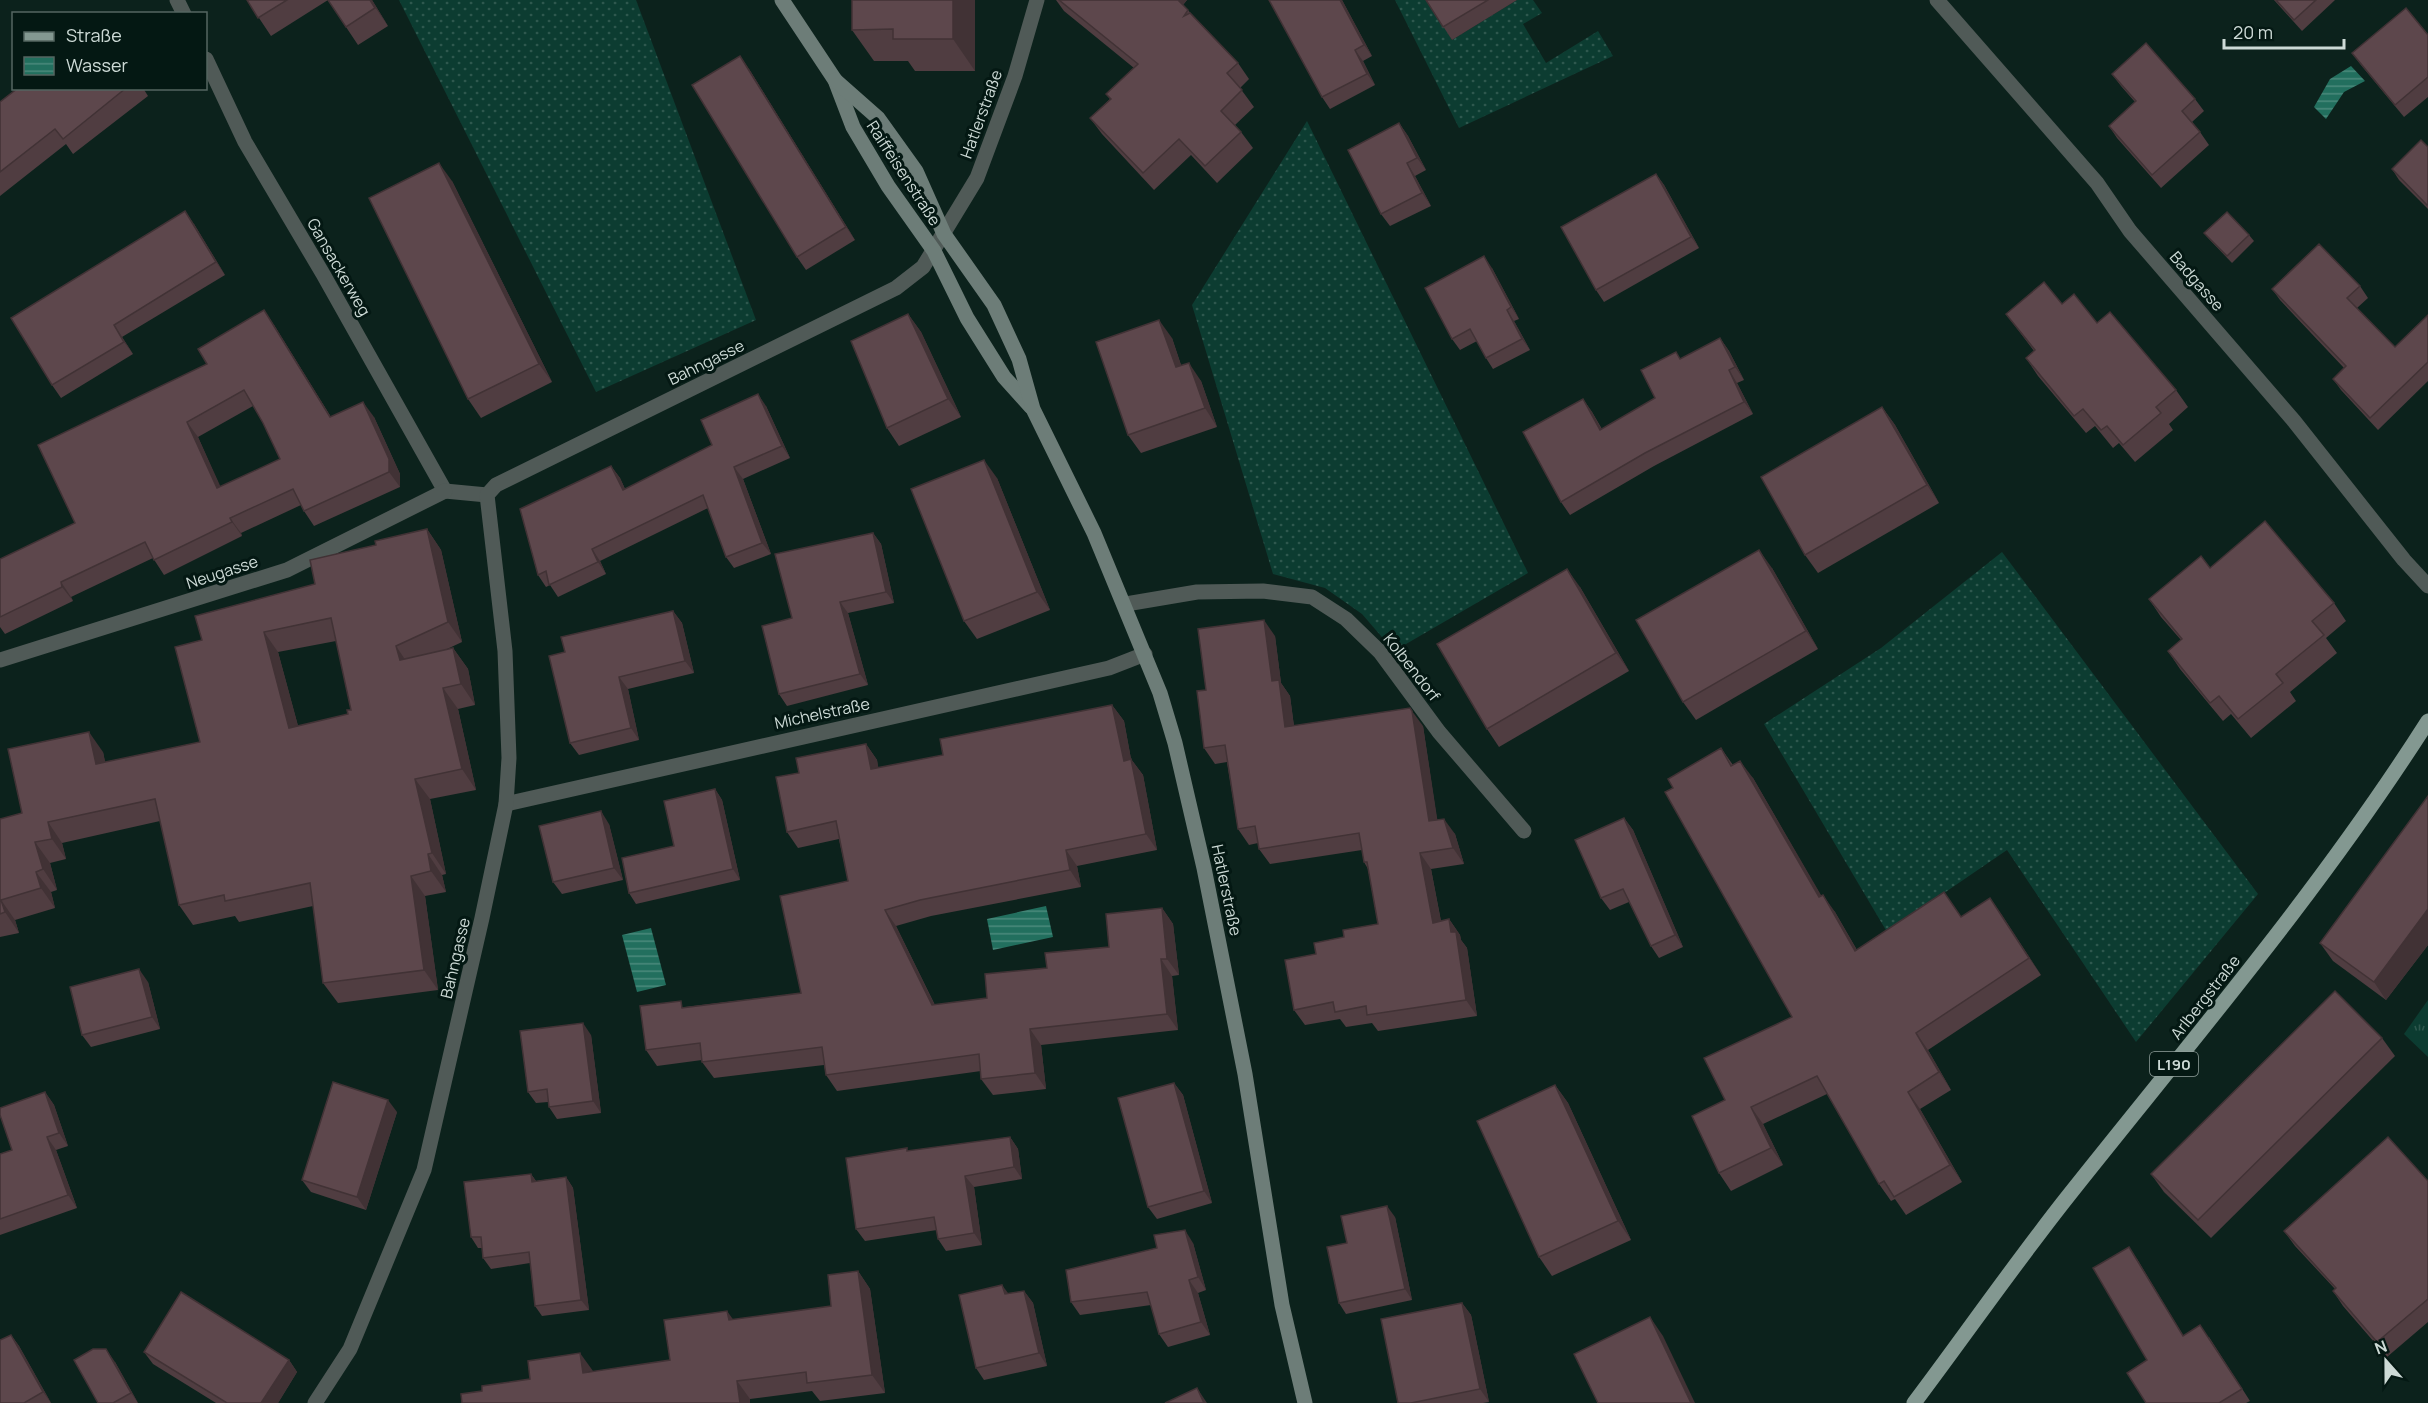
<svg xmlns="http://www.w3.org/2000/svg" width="2428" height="1403" font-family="Manrope,sans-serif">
	<defs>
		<pattern id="grass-dots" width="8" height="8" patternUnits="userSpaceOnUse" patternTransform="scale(1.5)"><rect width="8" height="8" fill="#0c3c31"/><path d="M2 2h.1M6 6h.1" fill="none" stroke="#2e584e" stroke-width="1.8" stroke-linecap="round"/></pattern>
		<pattern id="park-tufts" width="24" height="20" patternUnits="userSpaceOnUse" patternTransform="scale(1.5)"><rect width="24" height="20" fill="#0c3c31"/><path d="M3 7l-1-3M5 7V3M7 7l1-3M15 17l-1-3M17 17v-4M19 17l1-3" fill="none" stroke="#2e584e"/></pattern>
		<pattern id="water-rules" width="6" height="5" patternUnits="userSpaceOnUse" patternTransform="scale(1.5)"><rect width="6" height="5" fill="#226f5e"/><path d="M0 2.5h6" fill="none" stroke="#4b8a7c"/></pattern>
	</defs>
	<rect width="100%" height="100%" fill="#0c221c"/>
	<!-- grass -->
	<g fill="url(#grass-dots)">
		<path d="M399,0H636L756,320L596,392Z"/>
		<path d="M1395,0H1428L1452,40L1517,0H1533L1542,13L1523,24L1546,63L1598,31L1613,56L1459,128Z"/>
		<path d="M1307,121L1528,573L1394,651L1362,614L1325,588L1273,574L1192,305Z"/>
		<path d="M2002,552L2258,894L2136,1042L2007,850L1887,932L1764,724L1881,648Z"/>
	</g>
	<!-- park -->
	<path fill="url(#park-tufts)" d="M2428,1000V1057L2404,1034Z"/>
	<!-- water -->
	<g fill="url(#water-rules)">
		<path d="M2351,66L2365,81L2344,92L2326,119L2314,107L2330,79Z"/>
		<path d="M1046,906L1053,937L993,950L987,919Z"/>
		<path d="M651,928L666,985L637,992L622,935Z"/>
	</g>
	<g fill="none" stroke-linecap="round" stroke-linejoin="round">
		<!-- street -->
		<g stroke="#505a57" stroke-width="15">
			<path d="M177,0L184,14"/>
			<path d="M1937,0L2097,183L2130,231L2294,421L2404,560L2428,586"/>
			<path d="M206,59L245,142L323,274L445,491"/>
			<path d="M445,491L487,495"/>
			<path d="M1126,604L1197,592L1263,591L1312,597L1346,619L1380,652L1439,732L1524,831"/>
			<path d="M0,660L287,570L445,491"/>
			<path d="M506,804L1109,668L1145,654"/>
			<path d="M315,1403L350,1349L424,1170L482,918L506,804L509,758L505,651L487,495L496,485L896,288L923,267L977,178L1015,76L1037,0"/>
		</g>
		<!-- secondary -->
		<g stroke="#6d7d78" stroke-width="15">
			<path d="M782,0L835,80L853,127L888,186L934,251L967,318L1004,377L1031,407"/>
			<path d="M835,80L878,118L916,171L944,234L994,305L1019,359L1033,409L1094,533L1160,693L1175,743L1204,868L1245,1074L1282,1305L1305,1403"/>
		</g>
		<!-- primary -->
		<path stroke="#839891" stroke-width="15" d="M1914,1403C1966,1334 2015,1263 2069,1195C2192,1040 2322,888 2428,721"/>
	</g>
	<!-- wall -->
	<g fill="#503d41" fill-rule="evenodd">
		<path d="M247,0H372L388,26L358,45L328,0L271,36Z"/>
		<path d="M852,0H975V71H915L908,61H874L852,30Z"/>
		<path d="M1056,0H1187L1183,5L1238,63L1249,79L1240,88L1254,107L1235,125L1241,132L1253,148L1217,183L1191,155L1154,190L1102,134L1090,118L1110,99L1106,94L1134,68L1064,11Z"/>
		<path d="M1342,0L1372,56L1363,61L1375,85L1330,109L1322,97Z"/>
		<path d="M1426,0H1517L1452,40Z"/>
		<path d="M2274,0H2335L2302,31Z"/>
		<path d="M2428,35V97L2404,117L2361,65L2352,53Z"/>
		<path d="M749,69L855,240L806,270L797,257Z"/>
		<path d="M2112,74L2195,99L2204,111L2192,122L2200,132L2209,145L2161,188L2117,138L2109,126L2135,102L2121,86Z"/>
		<path d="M18,88H143L148,96L73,154L66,144L0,196V102Z"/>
		<path d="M1399,123L1408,136L1426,170L1415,176L1431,206L1390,226L1381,214Z"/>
		<path d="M2428,147V209L2399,180L2392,169Z"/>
		<path d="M1656,174L1664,185L1699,248L1604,302L1596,290Z"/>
		<path d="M452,181L552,382L481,418L468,399Z"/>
		<path d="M194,224L225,275L122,337L133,354L61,398L52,385Z"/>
		<path d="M2204,233L2249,235L2254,241L2232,263L2209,239Z"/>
		<path d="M1492,268L1519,319L1514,321L1530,350L1493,369L1486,358L1477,341L1460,350L1452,339Z"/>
		<path d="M2360,286L2368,298L2357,308L2395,347L2428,315V381L2378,430L2341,390L2333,379L2344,368L2280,300L2272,289Z"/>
		<path d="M2062,304L2097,323L2176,390L2188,407L2169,424L2173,430L2135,462L2119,443L2113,448L2095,426L2086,433L2038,376L2026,358L2034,351L2006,314Z"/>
		<path d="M908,314L921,332L961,417L899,446L887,428Z"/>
		<path d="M274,325L331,417H374L400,474V487L314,526L304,511L301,505L241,533L242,536L164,575L153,558L71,597L73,601L5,634L0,627V559L75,523L207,364ZM253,406L263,423L280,459L220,487L198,437Z"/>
		<path d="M1172,338L1181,365L1201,381L1217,427L1141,453L1128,435Z"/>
		<path d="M1720,338L1729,351L1744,380L1737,383L1753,414L1654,466L1570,515L1561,502L1583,399L1592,412L1602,429L1655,398L1681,359Z"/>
		<path d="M766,406L790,458L743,479L771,554L734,568L726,557L708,508L600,561L606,574L558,597L550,585L546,587L538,575L611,466L620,478L625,489L712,445Z"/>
		<path d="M1882,407L1895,425L1939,503L1818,573L1805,555Z"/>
		<path d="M997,478L1050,610L977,639L964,621Z"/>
		<path d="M427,529L441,550L462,642L445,650L453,648L468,669L475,705L458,709L476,790L430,799L446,874L442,875L446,892L425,896L438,990L338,1003L323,983L313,906L239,922L235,916L193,925L179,905L160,821L62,843L66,859L50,863L57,890L51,892L55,908L15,920L19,933L0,937V819L22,813L103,752L105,762L200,742L202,640L315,584L376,545ZM336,641L351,710L348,714L298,726L278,652Z"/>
		<path d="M873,533L881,544L894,603L848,613L868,685L787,706L779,694L792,618Z"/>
		<path d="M1772,568L1818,649L1696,720L1683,702Z"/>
		<path d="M2210,568L2334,603L2346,621L2326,638L2337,653L2290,692L2296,701L2251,738L2231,714L2223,721L2180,669L2168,651L2181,640L2161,617L2149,599Z"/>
		<path d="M1580,587L1629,671L1499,747L1487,729Z"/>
		<path d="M673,611L682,623L694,673L628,689L639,740L579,755L570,743L565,652Z"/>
		<path d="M1275,636L1281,683L1290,696L1294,726H1423L1437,820L1455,834L1464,864L1431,869L1441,921L1449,919L1460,935L1461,940L1467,948L1477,1016L1378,1031L1372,1023L1346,1027L1340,1019L1305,1025L1294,1010L1316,954L1344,937L1378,924L1368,869L1364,862L1362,850L1270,864L1259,849L1258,843L1249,845L1238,829L1227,762L1215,764L1204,748L1206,690Z"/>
		<path d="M1112,705L1124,721L1131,759L1143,775L1157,850L1077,866L1081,887L931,916L896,926L935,1005L987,998L1047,968L1109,947L1162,908L1173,924L1179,975L1172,976L1178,1030L1041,1045L1046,1089L993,1095L981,1079V1071L837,1091L826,1075L824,1065L714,1078L702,1062V1060L657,1066L646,1050L685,1007L801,993L848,881L839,839L798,848L787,832L799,773L866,744L877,760L878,768L943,755Z"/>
		<path d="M1721,748L1733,765L1753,778L1821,896L1835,912L1857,950L1961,917L1990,898L2041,975L1928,1050L1951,1090L1920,1109L1962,1182L1906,1215L1895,1199L1891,1201L1879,1184L1827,1094L1763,1124L1783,1165L1731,1191L1719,1173L1725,1100L1792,1017L1673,788Z"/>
		<path d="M715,789L722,800L740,880L636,904L629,893L674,846Z"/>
		<path d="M2428,796V945L2386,1000L2333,961L2320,943Z"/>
		<path d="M1624,818L1633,830L1683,947L1659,958L1651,946L1629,902L1610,910L1601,898Z"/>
		<path d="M609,824L623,880L562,894L553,882Z"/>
		<path d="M148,982L160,1029L91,1047L82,1035Z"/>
		<path d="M591,1035L601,1113L557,1119L549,1107L548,1102L536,1103L528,1092Z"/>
		<path d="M2382,1038L2395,1056L2211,1238L2164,1192L2151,1174Z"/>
		<path d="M1174,1083L1183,1095L1212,1203L1157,1219L1148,1207Z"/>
		<path d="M1555,1085L1568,1103L1631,1240L1552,1276L1539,1257Z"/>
		<path d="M45,1092L54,1105L68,1146L56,1150L77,1208L0,1235V1154L12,1150Z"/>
		<path d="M397,1112L366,1210L311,1192L302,1180Z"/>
		<path d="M1010,1137L1018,1149L1022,1179L974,1187L982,1245L946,1251L938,1239L937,1230L865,1241L856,1229L909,1151Z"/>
		<path d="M531,1174L536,1181L566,1177L573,1188L589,1310L542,1316L535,1306L530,1263L491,1269L483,1258L482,1248H478L471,1237Z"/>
		<path d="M2428,1181V1322L2387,1357L2343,1306L2333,1291L2335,1289L2295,1246L2284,1231Z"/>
		<path d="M1395,1217L1412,1300L1346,1314L1339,1303L1347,1243Z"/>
		<path d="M1193,1243L1206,1290L1198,1293L1210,1335L1168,1347L1159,1334L1151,1305L1080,1315L1071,1302Z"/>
		<path d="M2137,1259L2183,1336L2209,1337L2250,1401L2246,1403H2146L2147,1360Z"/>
		<path d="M858,1271L870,1289L885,1393L820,1401L812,1391L750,1399V1403H462L482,1391L670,1360L733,1320L831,1306Z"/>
		<path d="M1024,1291L1033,1303L1047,1366L984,1380L976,1368Z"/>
		<path d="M1462,1303L1471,1315L1489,1402L1483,1403H1398Z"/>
		<path d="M11,1335L19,1346L51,1403H0Z"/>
		<path d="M144,1352L289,1360L297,1372L278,1403H216L153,1364Z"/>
		<path d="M115,1362L138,1403H98Z"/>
	</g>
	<!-- shaded-wall -->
	<g fill="#413235">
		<path d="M370,0H372L388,26Z"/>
		<path d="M953,0H975V71L953,39Z"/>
		<path d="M1176,0H1187L1181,7Z"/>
		<path d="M1340,0H1342L1372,56L1364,45Z"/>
		<path d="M1355,50L1363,61L1375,85L1367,74Z"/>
		<path d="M740,56L749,69L855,240L846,227Z"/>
		<path d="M1399,123L1408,136L1426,170L1417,158Z"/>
		<path d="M439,163L452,181L552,382L539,364Z"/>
		<path d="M1407,163L1415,176L1431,206L1422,193Z"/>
		<path d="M1656,174L1664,185L1699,248L1691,237Z"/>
		<path d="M185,211L194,224L225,275L216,262Z"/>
		<path d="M1484,256L1492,268L1519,319L1511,307Z"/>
		<path d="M264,310L274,325L340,432L330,417Z"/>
		<path d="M1507,310L1514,321L1530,350L1522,339Z"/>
		<path d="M908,314L921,332L961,417L948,399Z"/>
		<path d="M1159,320L1172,338L1188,386L1176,367Z"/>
		<path d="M114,325L122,337L133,354L124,342Z"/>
		<path d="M1720,338L1729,351L1744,380L1735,367Z"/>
		<path d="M1189,363L1201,381L1217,427L1205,408Z"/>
		<path d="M1729,370L1737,383L1753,414L1744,402Z"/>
		<path d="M758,394L766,406L790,458L782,446Z"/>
		<path d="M1583,399L1592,412L1609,443L1600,430Z"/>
		<path d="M363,402L374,417L400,474V487L389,472Z"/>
		<path d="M1882,407L1895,425L1939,503L1927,485Z"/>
		<path d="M187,422L198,437L228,503L217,488Z"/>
		<path d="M984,460L997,478L1050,610L1037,592Z"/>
		<path d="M611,466L620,478L631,502L623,490Z"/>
		<path d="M734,467L743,479L771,554L762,543Z"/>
		<path d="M230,518L241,533L242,536L232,522Z"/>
		<path d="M427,529L441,550L462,642L448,622Z"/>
		<path d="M873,533L881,544L894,603L886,592Z"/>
		<path d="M592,549L600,561L606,574L598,562Z"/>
		<path d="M1759,550L1772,568L1818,649L1806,631Z"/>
		<path d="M1567,569L1580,587L1629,671L1616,653Z"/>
		<path d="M61,582L71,597L73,601L62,587Z"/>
		<path d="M840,602L848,613L868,685L860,674Z"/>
		<path d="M673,611L682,623L694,673L685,661Z"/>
		<path d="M1264,620L1275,636L1281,683L1290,696L1296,743L1285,727L1272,681Z"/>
		<path d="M264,632L278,652L304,748L289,728Z"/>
		<path d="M396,646L410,667L400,660Z"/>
		<path d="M453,648L468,669L475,705L461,684Z"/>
		<path d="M619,677L628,689L639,740L631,728Z"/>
		<path d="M443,688L458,709L476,790L462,769Z"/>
		<path d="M1112,705L1124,721L1131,759L1143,775L1157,850L1146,834L1124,761Z"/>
		<path d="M1412,711L1423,726L1440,837L1429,821Z"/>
		<path d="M89,732L103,752L110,785L96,764Z"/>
		<path d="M866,744L877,760L882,786L871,769Z"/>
		<path d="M1740,761L1753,778L1832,914L1819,897Z"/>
		<path d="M415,779L430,799L446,874L432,853Z"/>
		<path d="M715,789L722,800L740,880L733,869Z"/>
		<path d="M601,811L609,824L623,880L614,868Z"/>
		<path d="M1624,818L1633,830L1683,947L1675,935Z"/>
		<path d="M1444,819L1455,834L1464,864L1453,848Z"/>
		<path d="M48,822L62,843L66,859L52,839Z"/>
		<path d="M35,842L50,863L57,890L43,869Z"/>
		<path d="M1066,850L1077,866L1081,887L1070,870Z"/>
		<path d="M1420,853L1431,869L1444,938L1433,923Z"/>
		<path d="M428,854L442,875L446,892L431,871Z"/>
		<path d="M36,872L51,892L55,908L41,888Z"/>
		<path d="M411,876L425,896L438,990L424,970Z"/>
		<path d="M1823,895L1835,912L1867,968L1855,951Z"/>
		<path d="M1990,898L2002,915L2041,975L2029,958Z"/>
		<path d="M1,900L15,920L19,933L5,912Z"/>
		<path d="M1162,908L1173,924L1179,975L1167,959Z"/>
		<path d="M2428,909V945L2386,1000L2374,982Z"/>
		<path d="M885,910L896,926L943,1022L932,1005Z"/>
		<path d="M1449,919L1460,935L1461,940L1467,948L1477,1016L1466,1000Z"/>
		<path d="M1161,959L1172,976L1178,1030L1167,1014Z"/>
		<path d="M139,969L148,982L160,1029L152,1017Z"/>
		<path d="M583,1023L591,1035L601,1113L593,1101Z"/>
		<path d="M1030,1029L1041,1045L1046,1089L1035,1073Z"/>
		<path d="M1916,1033L1928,1050L1951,1090L1939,1072Z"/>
		<path d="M1174,1083L1183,1095L1212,1203L1204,1191Z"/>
		<path d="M1555,1085L1568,1103L1631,1240L1618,1221Z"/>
		<path d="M45,1092L54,1105L68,1146L59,1133Z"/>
		<path d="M1908,1092L1920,1109L1962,1182L1950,1165Z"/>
		<path d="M388,1100L397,1112L366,1210L357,1197Z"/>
		<path d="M1751,1107L1763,1124L1783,1165L1771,1148Z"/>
		<path d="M47,1137L56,1150L77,1208L68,1195Z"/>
		<path d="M1010,1137L1018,1149L1022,1179L1014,1167Z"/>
		<path d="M531,1174L538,1184L532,1182Z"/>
		<path d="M965,1176L974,1187L982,1245L974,1233Z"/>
		<path d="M566,1177L573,1188L589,1310L581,1300Z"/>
		<path d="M1387,1206L1395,1217L1412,1300L1405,1289Z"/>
		<path d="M1185,1230L1193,1243L1206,1290L1198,1277Z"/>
		<path d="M2129,1247L2137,1259L2191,1348L2183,1336Z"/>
		<path d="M858,1271L870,1289L885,1393L872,1375Z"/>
		<path d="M1189,1280L1198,1293L1210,1335L1201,1322Z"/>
		<path d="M1002,1285L1011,1297L1005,1294Z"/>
		<path d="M1024,1291L1033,1303L1047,1366L1039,1353Z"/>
		<path d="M1462,1303L1471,1315L1489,1402L1480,1389Z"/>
		<path d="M727,1311L740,1329L729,1320Z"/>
		<path d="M1650,1317L1663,1336L1695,1403H1691Z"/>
		<path d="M11,1335L19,1346L51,1403L43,1392Z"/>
		<path d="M106,1349L115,1362L138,1403L131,1393Z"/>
		<path d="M580,1353L593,1371L583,1373Z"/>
		<path d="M289,1360L297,1372L278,1403H261Z"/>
		<path d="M737,1381L750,1399V1403H740Z"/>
		<path d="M1197,1388L1207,1403H1204Z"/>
	</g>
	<!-- building -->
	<g fill="#5d474c" stroke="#413235" stroke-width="1.5" fill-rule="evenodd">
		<path d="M247,0H287L258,18Z"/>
		<path d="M328,0H370L375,8L346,27Z"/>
		<path d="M852,0H953V39H893V29L852,30Z"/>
		<path d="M1059,0H1178L1188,10L1184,16L1190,13L1238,63L1227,73L1242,90L1221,111L1241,132L1205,166L1179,139L1143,173L1090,118L1111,99L1106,94L1138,64Z"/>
		<path d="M1269,0H1340L1364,45L1355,50L1367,74L1322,97Z"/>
		<path d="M1426,0H1488L1443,27Z"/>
		<path d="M2276,0H2316L2294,20Z"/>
		<path d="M2406,8L2428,35V77L2395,105L2352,53Z"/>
		<path d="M2146,43L2195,99L2182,111L2200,132L2152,175L2109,126L2136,101L2112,74Z"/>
		<path d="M740,56L846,227L797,257L692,85Z"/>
		<path d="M18,88H126L63,139L55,129L0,172V102Z"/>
		<path d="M1399,123L1417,158L1407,163L1422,193L1381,214L1348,150Z"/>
		<path d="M2421,140L2428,147V204L2427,205L2392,169Z"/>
		<path d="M439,163L539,364L468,399L369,198Z"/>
		<path d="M1656,174L1691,237L1596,290L1561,227Z"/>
		<path d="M185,211L216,262L114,325L124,342L52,385L11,318Z"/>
		<path d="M2227,212L2249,235L2227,256L2204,233Z"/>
		<path d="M2319,244L2360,286L2347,298L2395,347L2428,315V362L2370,418L2333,379L2346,366L2272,289Z"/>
		<path d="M1484,256L1511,307L1507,310L1522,339L1486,358L1470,329L1452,339L1425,288Z"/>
		<path d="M2044,282L2062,304L2074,294L2097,323L2110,312L2176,390L2156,407L2161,413L2123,445L2107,426L2101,430L2083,409L2074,416L2026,358L2035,350L2006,314Z"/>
		<path d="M264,310L330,417L363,402L389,459V472L304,511L293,489L230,518L232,522L154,560L145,542L61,582L62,587L0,617V559L75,523L38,445L207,364L198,349ZM244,390L263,423L280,459L217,488L187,422Z"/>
		<path d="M908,314L948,399L887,428L851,341Z"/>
		<path d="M1159,320L1176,367L1189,363L1205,408L1128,435L1096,342Z"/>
		<path d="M1720,338L1735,367L1729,370L1744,402L1645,453L1561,502L1523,432L1583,399L1600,430L1655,398L1641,370L1676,352L1680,359Z"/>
		<path d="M758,394L782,446L734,467L762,543L726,557L703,495L592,549L598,562L549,585L546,571L538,575L520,509L611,466L623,490L712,445L701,420Z"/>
		<path d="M1882,407L1927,485L1805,555L1761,477Z"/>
		<path d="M984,460L1037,592L964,621L911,489Z"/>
		<path d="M2265,521L2334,603L2312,621L2324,635L2276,674L2283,683L2238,719L2219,696L2210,703L2168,651L2182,639L2149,599L2201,556L2210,568Z"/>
		<path d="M427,529L448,622L396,646L400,660L453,648L461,684L443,688L462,769L415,779L432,853L428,854L431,871L411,876L424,970L323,983L310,883L225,901L224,895L179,905L155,799L48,822L52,839L35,842L43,869L36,872L41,888L1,900L5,912L0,914V819L22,813L8,749L89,732L96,764L200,742L175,647L202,640L195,616L315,584L310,560L376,545L375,541ZM331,618L351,710H347L348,714L289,728L264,632Z"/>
		<path d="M873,533L886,592L840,602L860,674L779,694L762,626L792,618L775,554Z"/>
		<path d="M1759,550L1806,631L1683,702L1636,620Z"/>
		<path d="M1567,569L1616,653L1487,729L1437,644Z"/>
		<path d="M673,611L685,661L619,677L631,728L570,743L549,656L565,652L561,637Z"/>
		<path d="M1264,620L1272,681L1279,680L1285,727L1410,708L1412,711L1429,821L1444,819L1453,848L1420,853L1433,923L1449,919L1451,932H1456L1466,1000L1367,1015L1366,1006L1335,1012L1333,1002L1294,1010L1285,960L1316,954L1314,943L1344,937L1343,930L1378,924L1367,862H1364L1359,833L1259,849L1255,826L1238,829L1225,745L1204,748L1197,691L1206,690L1198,629Z"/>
		<path d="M1112,705L1124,761L1131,759L1146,834L1066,850L1070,870L920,900L885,910L932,1005L987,998L985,974L1047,968L1045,953L1109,947L1106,914L1162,908L1167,959H1161L1167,1014L1030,1029L1035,1073L981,1079L979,1054L826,1075L822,1047L702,1062L700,1043L646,1050L640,1006L681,1001L682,1008L801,993L780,896L848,881L836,821L787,832L776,777L799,773L796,758L866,744L871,769L943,755L940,739Z"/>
		<path d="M1721,748L1731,766L1740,761L1819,897L1823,895L1855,951L1944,892L1961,917L1990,898L2029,958L1916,1033L1939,1072L1908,1092L1950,1165L1894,1197L1884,1181L1879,1184L1817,1076L1751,1107L1771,1148L1719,1173L1692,1116L1725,1100L1704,1058L1792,1017L1665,792L1673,788L1668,779Z"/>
		<path d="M715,789L733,869L629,893L622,858L674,846L664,801Z"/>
		<path d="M2428,796V909L2374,982L2320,943Z"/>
		<path d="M601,811L614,868L553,882L539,826Z"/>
		<path d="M1624,818L1675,935L1651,946L1623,889L1601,898L1575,840Z"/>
		<path d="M139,969L152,1017L82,1035L70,987Z"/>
		<path d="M2335,991L2382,1038L2198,1220L2151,1174Z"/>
		<path d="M583,1023L593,1101L549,1107L547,1089L528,1092L520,1031Z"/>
		<path d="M333,1082L388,1100L357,1197L302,1180Z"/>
		<path d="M1174,1083L1204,1191L1148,1207L1118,1098Z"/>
		<path d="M1555,1085L1618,1221L1539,1257L1477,1121Z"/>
		<path d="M45,1092L59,1133L47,1137L68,1195L0,1219V1154L12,1150L0,1115V1108Z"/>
		<path d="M1010,1137L1014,1167L965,1176L974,1233L938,1239L934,1217L856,1229L846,1158L907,1148V1151Z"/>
		<path d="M2388,1137L2428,1181V1299L2377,1342L2333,1291L2336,1288L2284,1231Z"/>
		<path d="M531,1174L532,1182L566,1177L581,1300L535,1306L529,1252L483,1258L481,1237H471L464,1182Z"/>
		<path d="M1387,1206L1405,1289L1339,1303L1327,1247L1347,1243L1341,1216Z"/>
		<path d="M1185,1230L1198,1277L1189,1280L1201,1322L1159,1334L1147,1292L1071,1302L1066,1270L1157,1248L1154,1235Z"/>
		<path d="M2129,1247L2183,1336L2200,1325L2242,1389L2219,1403H2146L2127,1373L2147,1360L2093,1268Z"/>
		<path d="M858,1271L872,1375L807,1383L806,1372L737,1381L740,1403H462L461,1394L482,1391V1386L530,1379L528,1361L580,1353L583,1373L670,1360L664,1320L727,1311L729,1320L831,1306L828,1275Z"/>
		<path d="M1002,1285L1005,1294L1024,1291L1039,1353L976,1368L959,1295Z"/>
		<path d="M181,1292L289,1360L261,1403H227L144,1352Z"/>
		<path d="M1462,1303L1480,1389L1411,1403H1398L1381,1319Z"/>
		<path d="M1650,1317L1691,1403H1598L1574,1354Z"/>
		<path d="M11,1335L43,1392L24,1403H0V1340Z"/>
		<path d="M93,1349H106L131,1393L113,1403H98L74,1360Z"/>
		<path d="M1197,1388L1204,1403H1165Z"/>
	</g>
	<g text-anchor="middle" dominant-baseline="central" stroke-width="6" stroke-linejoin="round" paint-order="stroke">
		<!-- shield labels -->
		<rect fill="#041813" stroke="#91a09c" stroke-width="1.5" x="2150" y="1052" width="48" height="24" rx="4.5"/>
		<g font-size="15" font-weight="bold" fill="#cddad6">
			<text x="2174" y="1064">L190</text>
		</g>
		<!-- street labels -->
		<g font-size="16" fill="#cddad6" stroke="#041813">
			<text transform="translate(981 114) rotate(-70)">Hatlerstraße</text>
			<text transform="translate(904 173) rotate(57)">Raiffeisenstraße</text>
			<text transform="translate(339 267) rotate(60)">Gansackerweg</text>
			<text transform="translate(2197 281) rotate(49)">Badgasse</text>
			<text transform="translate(706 362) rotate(-26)">Bahngasse</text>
			<text transform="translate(222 572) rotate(-18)">Neugasse</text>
			<text transform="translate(1412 667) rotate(52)">Kolbendorf</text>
			<text transform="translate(822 713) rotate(-12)">Michelstraße</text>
			<text transform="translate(1227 890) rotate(78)">Hatlerstraße</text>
			<text transform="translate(455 958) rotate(-77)">Bahngasse</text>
			<text transform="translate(2205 997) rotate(-52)">Arlbergstraße</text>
		</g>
	</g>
	<!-- legend -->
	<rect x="12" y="12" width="195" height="78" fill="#041813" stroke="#546661" stroke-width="1.5"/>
	<rect x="24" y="32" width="30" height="9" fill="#839891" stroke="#546661" stroke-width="1.5"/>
	<text x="66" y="42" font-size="18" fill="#cddad6">Straße</text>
	<rect x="24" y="57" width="30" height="18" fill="url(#water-rules)" stroke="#546661" stroke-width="1.5"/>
	<text x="66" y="72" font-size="18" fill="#cddad6">Wasser</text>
	<!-- north arrow -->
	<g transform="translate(2386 1361) rotate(339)" stroke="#041813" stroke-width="4.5" paint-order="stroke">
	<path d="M0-4.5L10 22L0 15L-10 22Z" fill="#cddad6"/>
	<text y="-9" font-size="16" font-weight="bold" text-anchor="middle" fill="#cddad6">N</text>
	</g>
	<!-- scale -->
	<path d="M2224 39v9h120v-9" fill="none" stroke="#cddad6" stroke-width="3"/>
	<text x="2233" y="39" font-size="18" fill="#cddad6" stroke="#041813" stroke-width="4.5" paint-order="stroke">20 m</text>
</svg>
